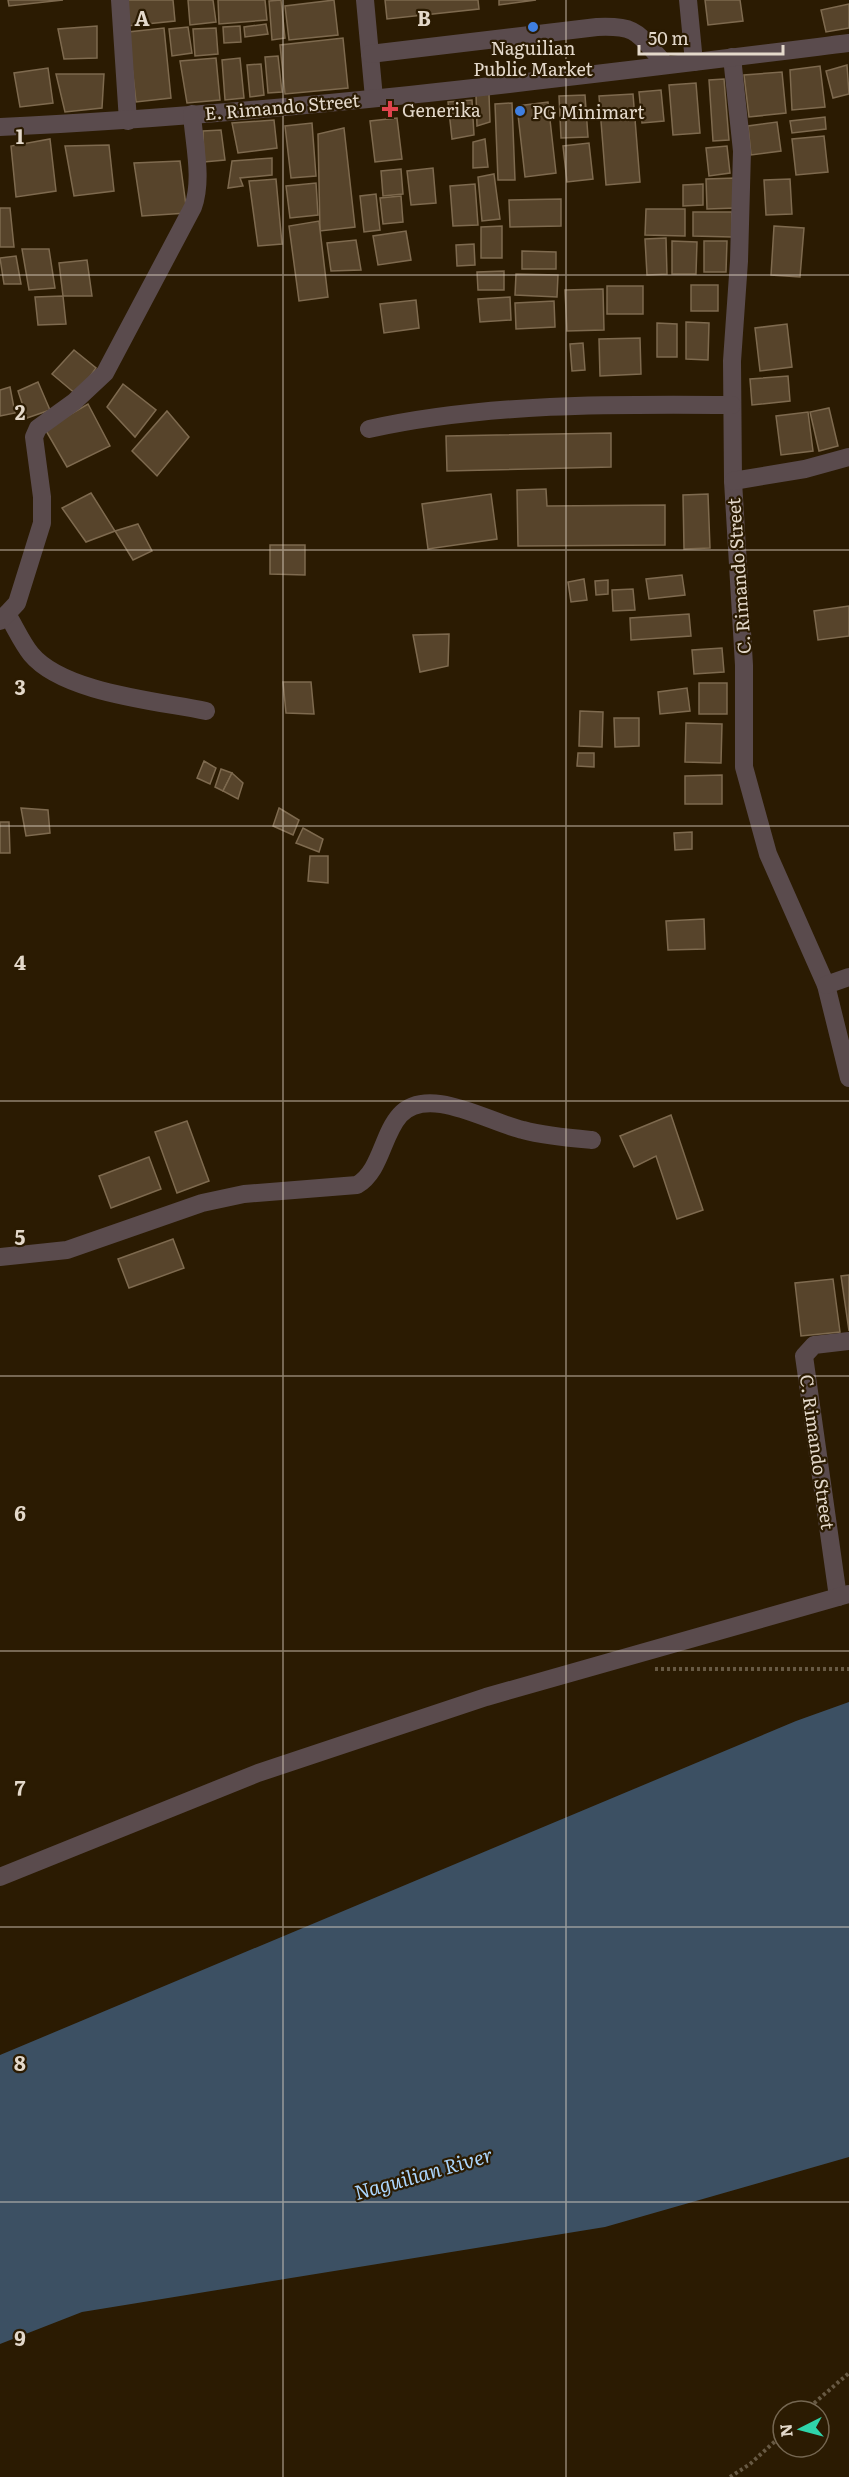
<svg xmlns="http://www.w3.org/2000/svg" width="849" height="2477" font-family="Literata,serif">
	<rect width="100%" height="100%" fill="#2b1b02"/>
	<!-- water -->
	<path fill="#3c5063" d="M849,1702V2157L605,2227L82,2312L0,2344V2055L796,1721Z"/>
	<!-- building -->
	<g fill="#57442b" stroke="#7e6a4f" stroke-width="1.5">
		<path d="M8,0H63L9,6Z"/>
		<path d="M124,0H173L175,21L127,26Z"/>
		<path d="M188,0H213L216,22L190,25Z"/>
		<path d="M218,0H265L267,20L219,24Z"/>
		<path d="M281,0L285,38L272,40L269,1Z"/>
		<path d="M334,0L338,35L289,40L285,6Z"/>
		<path d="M385,0H478L479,9L387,19Z"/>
		<path d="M499,0H536L499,5Z"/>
		<path d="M705,0H740L743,21L708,25Z"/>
		<path d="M849,4V28L826,32L821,10Z"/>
		<path d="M266,24L268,34L245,37L244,27Z"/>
		<path d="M97,26V58L64,59L58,29Z"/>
		<path d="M240,26L241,42L224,43L223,27Z"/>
		<path d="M188,27L192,53L172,56L169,29Z"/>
		<path d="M164,28L171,98L136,102L128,32Z"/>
		<path d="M216,28L218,54L195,56L193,29Z"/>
		<path d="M343,38L348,88L285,94L280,45Z"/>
		<path d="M278,56L282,92L268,93L265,57Z"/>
		<path d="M216,58L220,100L187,103L180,61Z"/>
		<path d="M240,58L244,98L225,100L222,60Z"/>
		<path d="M261,64L264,95L250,97L247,65Z"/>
		<path d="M847,65L849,94L833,98L826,71Z"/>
		<path d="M820,66L825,107L792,110L790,70Z"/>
		<path d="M48,68L53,103L20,107L14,73Z"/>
		<path d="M782,72L786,113L749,117L744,75Z"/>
		<path d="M56,74H104L102,108L65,112Z"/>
		<path d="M724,79L729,140L713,141L709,80Z"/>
		<path d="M696,83L700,133L673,135L669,85Z"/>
		<path d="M661,90L664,121L642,123L639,92Z"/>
		<path d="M489,94L490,122L477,126L476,95Z"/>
		<path d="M633,94L640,182L606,185L599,96Z"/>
		<path d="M585,95L588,137L561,138L559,96Z"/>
		<path d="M472,100L474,135L452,139L448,102Z"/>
		<path d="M548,102L556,173L525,177L517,106Z"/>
		<path d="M512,103L515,180H498L495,104Z"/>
		<path d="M825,117L826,129L792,133L790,121Z"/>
		<path d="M397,118L402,159L375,162L370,121Z"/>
		<path d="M274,120L277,148L238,153L232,123Z"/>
		<path d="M777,122L781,151L751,155L748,126Z"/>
		<path d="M312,123L316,176L291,178L285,126Z"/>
		<path d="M344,128L355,227L320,231L318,134Z"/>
		<path d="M221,130L225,160L204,162L203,131Z"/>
		<path d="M824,136L828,172L796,175L792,139Z"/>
		<path d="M50,139L56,191L16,197L11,146Z"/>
		<path d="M485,139L488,167L473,168V142Z"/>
		<path d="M589,143L593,179L567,182L563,146Z"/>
		<path d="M109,145L114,191L74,196L65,146Z"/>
		<path d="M727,146L730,173L709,176L706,148Z"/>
		<path d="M272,158V175L240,178L243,186L228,188L232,161Z"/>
		<path d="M180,161L187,213L142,216L134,163Z"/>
		<path d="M433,168L436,203L411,205L407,171Z"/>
		<path d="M401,169L403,194L383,196L381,171Z"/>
		<path d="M494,174L500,219L482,221L478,177Z"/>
		<path d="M735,178L736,208L707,209L706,179Z"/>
		<path d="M276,179L282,244L258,246L249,181Z"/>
		<path d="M790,179L792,214L766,215L764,180Z"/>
		<path d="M316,183L318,215L290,218L286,186Z"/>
		<path d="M475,184L478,225L453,226L450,186Z"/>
		<path d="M703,184V205L683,206V185Z"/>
		<path d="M376,194L380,230L364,232L360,196Z"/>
		<path d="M401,196L403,222L383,224L380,198Z"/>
		<path d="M561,199V226L510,227L509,200Z"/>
		<path d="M0,208H10L14,247H0Z"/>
		<path d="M646,209H685V236L645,235Z"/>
		<path d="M693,212H732V237L693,236Z"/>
		<path d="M319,221L328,297L299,301L289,226Z"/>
		<path d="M502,226V258H481V227Z"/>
		<path d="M774,226L804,228L800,277L771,275Z"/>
		<path d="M406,231L411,260L378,265L373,236Z"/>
		<path d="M666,238L667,274L647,275L645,239Z"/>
		<path d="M356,240L361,270L331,271L327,243Z"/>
		<path d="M672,241L697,242L696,274H672Z"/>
		<path d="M704,241H727L726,272H704Z"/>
		<path d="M474,244L475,265L457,266L456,245Z"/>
		<path d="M22,249H49L55,288L29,290Z"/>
		<path d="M522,251L556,252V269H522Z"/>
		<path d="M16,256L21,284H4L0,258Z"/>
		<path d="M87,260L92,296H63L59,263Z"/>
		<path d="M504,271V290H478L477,272Z"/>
		<path d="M516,274L558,275L557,297L515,295Z"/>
		<rect x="691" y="285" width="27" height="26"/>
		<rect x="607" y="286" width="36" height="28"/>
		<path d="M603,289L604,330L567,331L565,290Z"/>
		<path d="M63,296L66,324L38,325L35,297Z"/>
		<path d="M510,297L511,320L480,322L478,299Z"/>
		<path d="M416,300L419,328L384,333L380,304Z"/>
		<path d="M554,301L555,327L516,329L515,303Z"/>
		<path d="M686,322L709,323L708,360L686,359Z"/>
		<path d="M657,323L677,324V357H657Z"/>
		<path d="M787,324L792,367L760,371L755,328Z"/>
		<path d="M640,338L641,374L600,376L599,339Z"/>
		<path d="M583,343L585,370L572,371L570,344Z"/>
		<path d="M74,350L96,368L77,395L52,374Z"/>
		<path d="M788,376L790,401L752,405L750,379Z"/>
		<path d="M38,382L50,410L27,418L18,391Z"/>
		<path d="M123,384L156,410L135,437L107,407Z"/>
		<path d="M10,387L15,413L0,416V390Z"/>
		<path d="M88,404L110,446L67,467L45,429Z"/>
		<path d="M829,408L838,446L819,451L810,412Z"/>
		<path d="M167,411L189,437L157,476L132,451Z"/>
		<path d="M808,412L813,451L781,455L776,416Z"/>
		<path d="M611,433V467L447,471L446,436Z"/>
		<path d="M546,489L547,506L665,505V545L518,546L517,490Z"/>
		<path d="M91,493L115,531L86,542L62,508Z"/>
		<path d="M491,494L497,539L428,549L422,504Z"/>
		<path d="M708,494L710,548L684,549L683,495Z"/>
		<path d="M138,524L152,551L133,560L115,531Z"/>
		<path d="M270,545H305V575L270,574Z"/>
		<path d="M682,575L685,595L649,599L646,579Z"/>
		<path d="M584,579L587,600L571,602L568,582Z"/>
		<path d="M608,580V594L596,595L595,581Z"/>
		<path d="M633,589L635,610L613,611L612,590Z"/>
		<path d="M849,606V636L818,640L814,611Z"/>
		<path d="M689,614L691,636L631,640L630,618Z"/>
		<path d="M449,634L448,666L420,672L413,635Z"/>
		<path d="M722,648L724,672L694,674L692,650Z"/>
		<path d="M283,682H311L314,714L286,713Z"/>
		<rect x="699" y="683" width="28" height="31"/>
		<path d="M687,688L690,711L660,714L658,692Z"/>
		<path d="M580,711L603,712L602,747L579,746Z"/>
		<path d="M614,718H639V746L615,747Z"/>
		<path d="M686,723L722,724L721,763L685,762Z"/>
		<path d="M578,753H594V767L577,766Z"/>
		<path d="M204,761L216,768L210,784L197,778Z"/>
		<path d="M221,769L232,773L223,791L215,787Z"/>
		<path d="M232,773L243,783L238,799L223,791Z"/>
		<path d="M722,775V804H685V776Z"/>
		<path d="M21,808L48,810L50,833L26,836Z"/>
		<path d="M279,808L299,820L293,835L273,826Z"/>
		<path d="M0,822H9L10,853H0Z"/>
		<path d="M303,828L323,839L319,852L296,843Z"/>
		<path d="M692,832V849L675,850L674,833Z"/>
		<path d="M310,856H328V883L308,881Z"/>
		<path d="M704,919L705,949L668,950L666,921Z"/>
		<path d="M671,1115L703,1210L677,1219L656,1156L634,1167L620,1136Z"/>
		<path d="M187,1121L209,1181L177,1193L155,1132Z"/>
		<path d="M149,1157L161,1189L111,1208L99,1176Z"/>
		<path d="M173,1239L184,1268L129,1288L118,1259Z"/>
		<path d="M849,1275V1331L841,1276Z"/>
		<path d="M833,1279L840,1332L801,1336L795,1283Z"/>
	</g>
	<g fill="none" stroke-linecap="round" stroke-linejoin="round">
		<!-- path -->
		<g stroke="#675943" stroke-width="4" stroke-dasharray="3 3" stroke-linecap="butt">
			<path d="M655,1669H849"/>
			<path d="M805,2411L849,2373"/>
			<path d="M730,2477L750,2464L783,2434"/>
		</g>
		<!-- minor -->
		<g stroke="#5a4b4d" stroke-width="18">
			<path d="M120,0L128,121"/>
			<path d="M365,0L374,98"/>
			<path d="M688,0L694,62"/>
			<path d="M370,54L597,27C640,25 638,35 666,65"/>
			<path d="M732,57L742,151L739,261L732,361L733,481L744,665V767L768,854L826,985L849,1078"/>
			<path d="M0,127C284,114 567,78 849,43"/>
			<path d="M369,429C487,403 613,404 732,405"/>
			<path d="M733,481L805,469L849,457"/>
			<path d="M7,614C15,627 22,643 31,654C63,693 158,701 206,711"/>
			<path d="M0,621L17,603L42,523V497L34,437L38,428L74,402L105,373L193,207C203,179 194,144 192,114"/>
			<path d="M826,985L849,977"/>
			<path d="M0,1257L67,1250L202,1203L244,1194L357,1185C381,1171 382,1135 400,1115C428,1084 490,1123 523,1130C545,1136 569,1138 592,1140"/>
			<path d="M838,1597L804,1356L814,1345L849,1341"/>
			<path d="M0,1877L258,1773L486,1697L849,1594"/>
		</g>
	</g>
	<!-- grid -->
	<path fill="none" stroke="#e4d9cb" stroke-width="1.5" stroke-opacity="0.55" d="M283,0V2477M566,0V2477M0,275H849M0,550H849M0,826H849M0,1101H849M0,1376H849M0,1651H849M0,1927H849M0,2202H849"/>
	<!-- markers -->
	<g fill="#3f7fe0" stroke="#2b1b02" stroke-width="2">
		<circle cx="533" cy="27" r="6"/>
		<circle cx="520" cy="111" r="6"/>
	</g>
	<path fill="#e0444e" stroke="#2b1b02" stroke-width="2" d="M387 100h6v6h6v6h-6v6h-6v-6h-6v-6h6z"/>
	<g text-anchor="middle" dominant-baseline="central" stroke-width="4.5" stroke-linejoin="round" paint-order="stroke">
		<!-- poi labels -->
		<g font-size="18" fill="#e4d9cb" stroke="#2b1b02" text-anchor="start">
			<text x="533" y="47" text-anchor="middle">Naguilian<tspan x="533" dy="21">Public Market</tspan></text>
			<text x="402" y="109">Generika</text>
			<text x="532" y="111">PG Minimart</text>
		</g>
		<!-- street labels -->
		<g font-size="18" fill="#e4d9cb" stroke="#2b1b02">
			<text transform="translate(282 106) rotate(-5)">E. Rimando Street</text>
			<text transform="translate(738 576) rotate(-94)">C. Rimando Street</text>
			<text transform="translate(818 1452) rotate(82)">C. Rimando Street</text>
		</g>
		<!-- water labels -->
		<g font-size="20" font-style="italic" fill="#abd5fc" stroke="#2b1b02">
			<text transform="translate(423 2172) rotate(-16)">Naguilian River</text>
		</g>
	</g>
	<g font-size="20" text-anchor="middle" font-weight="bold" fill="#e4d9cb" stroke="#2b1b02" stroke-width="4.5" stroke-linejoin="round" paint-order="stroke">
		<text x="142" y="26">A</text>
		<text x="424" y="26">B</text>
		<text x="20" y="144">1</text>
		<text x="20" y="420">2</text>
		<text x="20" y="695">3</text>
		<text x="20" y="970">4</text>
		<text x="20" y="1245">5</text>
		<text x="20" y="1521">6</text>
		<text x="20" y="1796">7</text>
		<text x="20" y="2071">8</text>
		<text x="20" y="2346">9</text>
	</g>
	<!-- north arrow -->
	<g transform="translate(801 2429) rotate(264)"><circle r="28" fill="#2b1b02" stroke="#756752" stroke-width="1.5"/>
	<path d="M0-4.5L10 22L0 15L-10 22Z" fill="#2fd4aa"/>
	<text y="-9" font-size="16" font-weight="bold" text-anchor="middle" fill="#e4d9cb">N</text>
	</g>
	<!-- scale -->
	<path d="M639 45v9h144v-9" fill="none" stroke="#e4d9cb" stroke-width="3"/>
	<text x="648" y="45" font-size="18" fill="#e4d9cb" stroke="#2b1b02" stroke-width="4.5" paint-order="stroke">50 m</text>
</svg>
